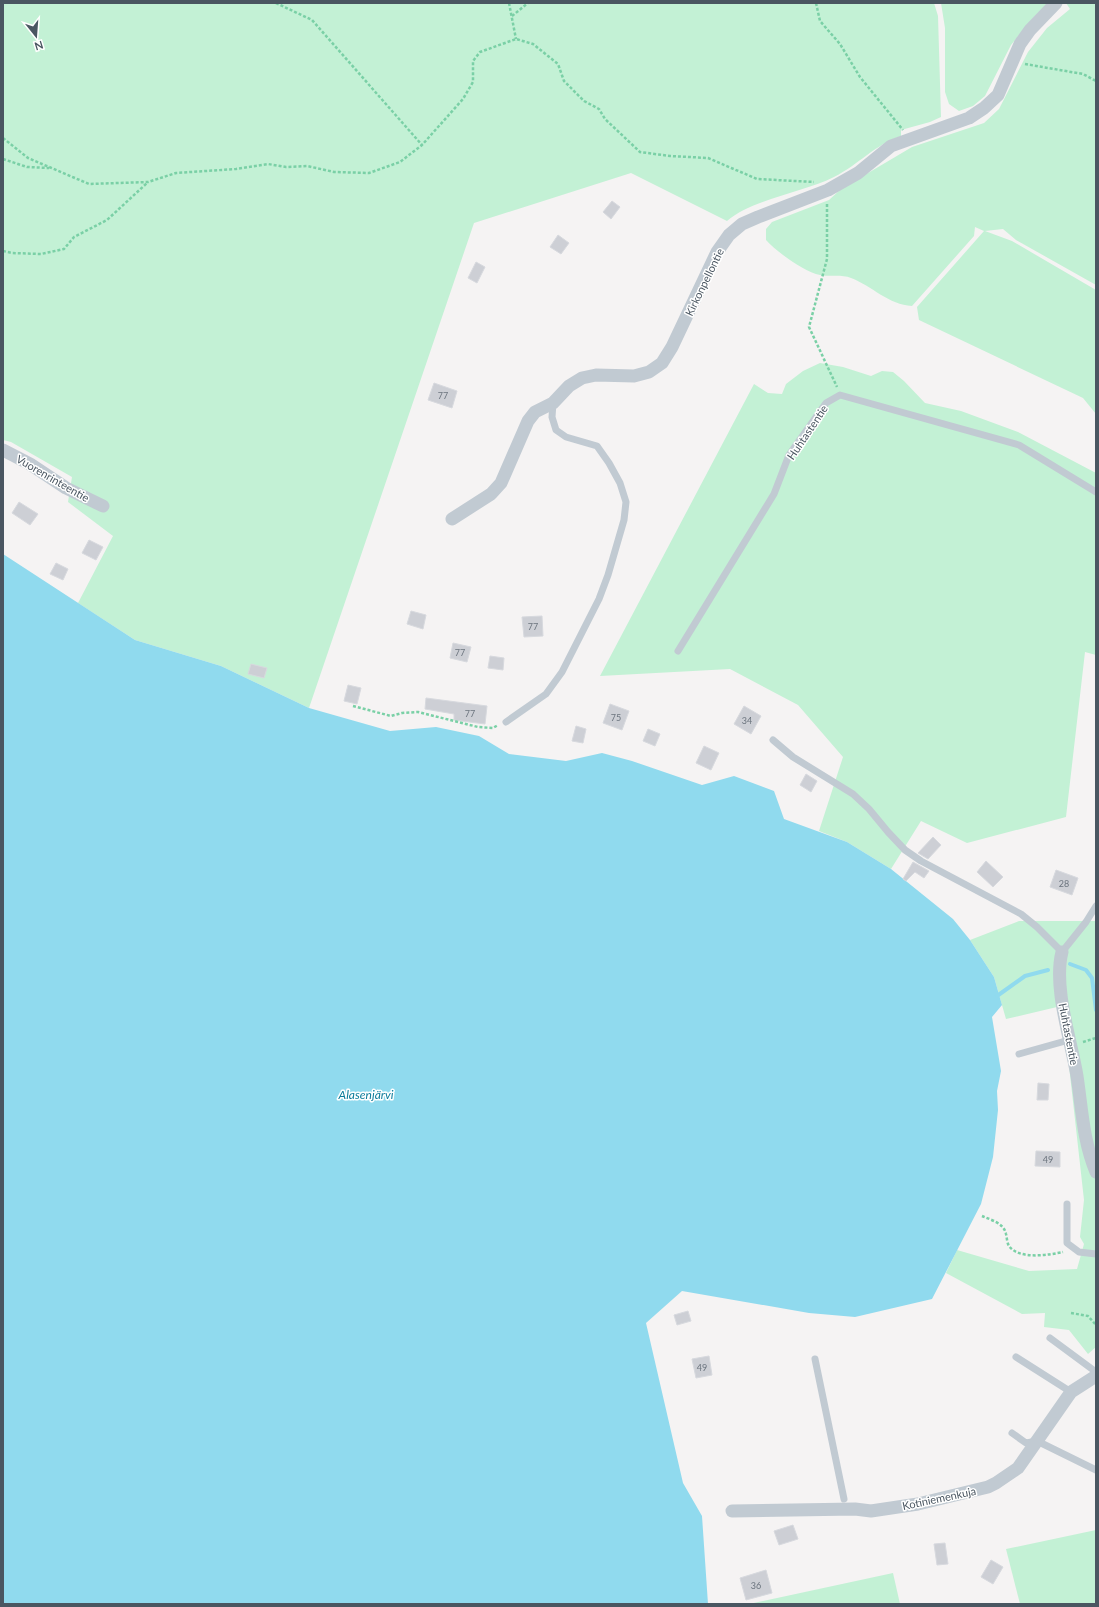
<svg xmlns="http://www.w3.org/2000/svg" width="1099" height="1607" font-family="Lato,sans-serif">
	<rect width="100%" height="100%" fill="#f5f3f3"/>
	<!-- green -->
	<g fill="#c3f1d5">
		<path d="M3,3H934L938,16L941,117L930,122L901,130V136C876,144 858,165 834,177C802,193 752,199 727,221L631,173L474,223L309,708L221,666L135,640L78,603L113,536L68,502L72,477L11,442L3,440Z"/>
		<path d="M941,3H1048L1033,18L1011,45L985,96L973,106L959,111L949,104L945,92V28Z"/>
		<path d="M1066,3H1096V285L1016,240L1003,229L985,231L1012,241L1096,290V414L1083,398L919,320L917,307L984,231L975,227L974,236L912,306C889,305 872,286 851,278C842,274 830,277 820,275C804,272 777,252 766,240V229L772,222L829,200L841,189L912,147L984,123L999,109L1028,52L1047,28L1070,9Z"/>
		<path d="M820,363L843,367L871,376L882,371L893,372L904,381L925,403L961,411L1018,432L1096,473V655L1085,652L1066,817L967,843L921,821L891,869L847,842L819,831L843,757L798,705L730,669L600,676L754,384L768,393L782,394L786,384L803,371Z"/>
		<path d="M1019,921H1096V1347L1088,1354L1069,1330L1044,1327L1045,1313L1022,1314L946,1273L957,1250L1029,1271L1077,1269L1084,1244L1080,1237L1084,1200L1067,1048L1057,1007L1006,1019L994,977L970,940Z"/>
		<path d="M1096,1530V1604H1020L1006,1549Z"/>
		<path d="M893,1573L900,1604H749Z"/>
	</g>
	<!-- water -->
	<path fill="#90daee" d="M3,554L135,640L221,666L309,708L390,731L436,727L479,736L509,754L566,761L602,753L632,761L702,785L734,776L774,791L784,819L847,842L891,869L953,919L970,940L994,977L1002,1005L992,1017L1001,1071L997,1091L998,1110L993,1157L981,1204L932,1299L855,1317L809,1313L682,1291L646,1323L683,1483L702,1516L708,1604H3Z"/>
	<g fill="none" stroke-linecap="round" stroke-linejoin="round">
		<!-- stream -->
		<g stroke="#90daee" stroke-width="4">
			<path d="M1070,964L1086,970L1092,978L1096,1010"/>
			<path d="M997,996L1025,976L1048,970"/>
		</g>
	</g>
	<!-- building -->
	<g fill="#cdcfd5" stroke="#d7d9de">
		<path d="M612,201L620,207L611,219L603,212Z"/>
		<path d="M558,235L569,243L561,254L550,247Z"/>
		<path d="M476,262L485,267L477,283L468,278Z"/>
		<path d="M434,383L457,391L452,408L428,400Z"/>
		<path d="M19,502L38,514L30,525L12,513Z"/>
		<path d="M89,540L103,547L96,560L82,553Z"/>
		<path d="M56,563L68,569L63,580L50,574Z"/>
		<path d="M411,611L426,615L423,629L407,624Z"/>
		<path d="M542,616L543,636L524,637L522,617Z"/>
		<path d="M453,643L471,647L467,662L450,658Z"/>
		<path d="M490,656L504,658L503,670L488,668Z"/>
		<path d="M251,664L267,668L264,678L248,674Z"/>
		<path d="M348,685L361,688L357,704L344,701Z"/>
		<path d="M426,698L487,706L485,724L454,720V714L425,709Z"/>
		<path d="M610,704L629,711L622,730L603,723Z"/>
		<path d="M744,706L761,716L751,734L734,724Z"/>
		<path d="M576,726L586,729L583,743L572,741Z"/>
		<path d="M648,729L660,734L655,746L643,741Z"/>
		<path d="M704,746L719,753L711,770L696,763Z"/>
		<path d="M806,774L817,781L811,792L800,785Z"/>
		<path d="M933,837L941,845L928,859L918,853Z"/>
		<path d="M986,861L1003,877L993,887L977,872Z"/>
		<path d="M913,862L929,871L924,878L915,872L906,881L903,879Z"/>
		<path d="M1056,870L1078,878L1072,895L1050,887Z"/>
		<path d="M1038,1083L1049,1084L1048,1100H1037Z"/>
		<path d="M1036,1151L1060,1152V1167L1035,1166Z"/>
		<path d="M688,1311L691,1321L677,1325L674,1315Z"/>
		<path d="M709,1356L712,1375L696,1378L692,1359Z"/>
		<path d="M793,1525L798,1539L779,1545L774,1531Z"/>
		<path d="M945,1543L948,1564L937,1565L934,1544Z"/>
		<path d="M991,1560L1003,1567L993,1584L981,1577Z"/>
		<path d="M766,1570L772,1593L746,1600L740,1578Z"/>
	</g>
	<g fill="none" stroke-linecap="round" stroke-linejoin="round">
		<!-- path -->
		<g stroke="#7ad0a6" stroke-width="2.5" stroke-dasharray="3 2" stroke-linecap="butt">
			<path d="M276,3L312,20L422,145"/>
			<path d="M509,3L516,39"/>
			<path d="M816,3L820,21L840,44L860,77L903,130"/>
			<path d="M512,16L528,3"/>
			<path d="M1025,64L1083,74L1096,81"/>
			<path d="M3,138L28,158L89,184L148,182L176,173L236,169L268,164L286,167L307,166L334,172L369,173L400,162L422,145L463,99L473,82V61L480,52L516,39L533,44L558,64L564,81L584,101L599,109L605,119L640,152L670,156L708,158L757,179L814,182"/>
			<path d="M3,159L27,167L49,168"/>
			<path d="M827,204V259L809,327L837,387"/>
			<path d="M3,251L12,253L41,254L64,249L74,237L107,220L147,183"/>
			<path d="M353,706L391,716L402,713L418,712L478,727L493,728L498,725"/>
			<path d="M1083,1042L1096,1038"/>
			<path d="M982,1216C991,1220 1004,1223 1006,1234C1007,1238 1007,1243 1009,1246C1019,1260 1049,1255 1063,1252"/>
			<path d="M1071,1313L1088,1316L1096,1325"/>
		</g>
		<!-- service -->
		<g stroke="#c1cad2" stroke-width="7">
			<path d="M678,651L774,494L789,455L826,403L840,395L1019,445L1096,492"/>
			<path d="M506,722L546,694L562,672L599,599L608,575L624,520L626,502L620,483L609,463L597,446L566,437L556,430L552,417L553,403"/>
			<path d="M773,740L793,757L853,794L869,809L888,832L905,850L921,861L1021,914L1037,927L1062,952L1086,922L1096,906"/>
			<path d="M1019,1054L1069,1040"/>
			<path d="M1067,1204V1243L1079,1252L1096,1254"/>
			<path d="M1050,1338L1096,1372"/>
			<path d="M1016,1357L1071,1392"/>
			<path d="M815,1359L844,1499"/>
			<path d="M1012,1433L1026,1443L1037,1441L1096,1470"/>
		</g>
		<!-- minor -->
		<g stroke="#c1cad2" stroke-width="13">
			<path d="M3,450L30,464L66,488L103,506"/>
			<path d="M452,519L491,494L501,483L528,421L535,412L553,403L569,386L582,378L596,375L634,376L649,372L662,363L672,347L717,252L729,235L742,224L758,217L828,190L858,173L891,146L969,118L984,108L998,95L1020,44L1030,30L1056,3"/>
			<path d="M1062,952C1053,987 1071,1040 1077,1076C1082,1109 1083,1141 1096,1172"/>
			<path d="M732,1511L855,1509L871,1511L918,1504L988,1487L996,1483L1018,1468L1071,1392L1096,1376"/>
		</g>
	</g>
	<g text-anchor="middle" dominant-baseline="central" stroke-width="3" stroke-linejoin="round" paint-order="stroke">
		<!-- number labels -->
		<g font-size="9" fill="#6b747e">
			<text x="443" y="395">77</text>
			<text x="533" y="626">77</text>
			<text x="460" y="652">77</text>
			<text x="470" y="713">77</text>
			<text x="616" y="717">75</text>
			<text x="747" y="720">34</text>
			<text x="1064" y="883">28</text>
			<text x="1048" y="1159">49</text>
			<text x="702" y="1367">49</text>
			<text x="756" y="1585">36</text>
		</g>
		<!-- street labels -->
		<g font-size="11" fill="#4a5661" stroke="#fff">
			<text transform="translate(704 282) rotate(-64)">Kirkonpellontie</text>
			<text transform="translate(807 432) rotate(-56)">Huhtastentie</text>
			<text transform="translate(53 478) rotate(30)">Vuorenrinteentie</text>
			<text transform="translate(1069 1034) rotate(79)">Huhtastentie</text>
			<text transform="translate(939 1498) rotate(-12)">Kotiniemenkuja</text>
		</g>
		<!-- water labels -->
		<g font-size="12" font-style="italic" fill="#0c7c9b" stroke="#fff">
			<text x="366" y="1094">Alasenjärvi</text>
		</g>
	</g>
	<!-- border -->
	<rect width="1099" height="1607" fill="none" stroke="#4a5661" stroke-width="8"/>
	<!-- north arrow -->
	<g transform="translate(36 36) rotate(163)" stroke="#ffffff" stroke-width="3" paint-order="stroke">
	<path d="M0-3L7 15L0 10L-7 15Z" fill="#4a5661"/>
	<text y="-6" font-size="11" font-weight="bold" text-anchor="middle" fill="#4a5661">N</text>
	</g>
</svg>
